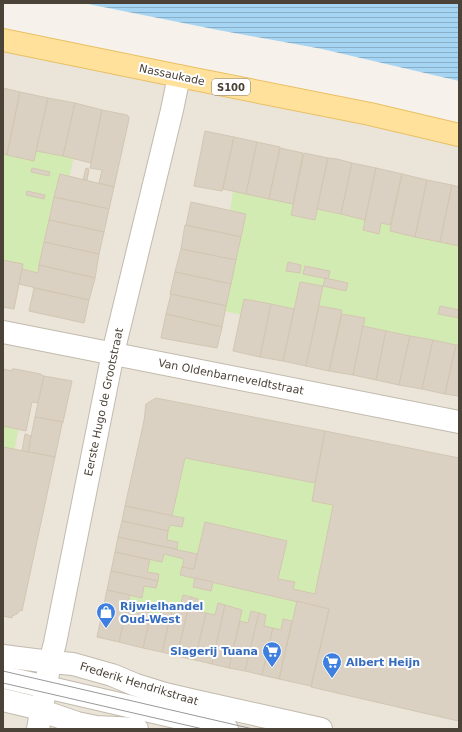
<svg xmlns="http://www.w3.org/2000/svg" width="462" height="732" font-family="'DejaVu Sans',sans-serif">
	<defs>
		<pattern id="water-rules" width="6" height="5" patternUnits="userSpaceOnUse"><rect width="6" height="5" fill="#a6d5f4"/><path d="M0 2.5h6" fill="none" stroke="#89aec7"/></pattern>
	</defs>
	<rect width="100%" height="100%" fill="#f6f2eb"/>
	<!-- residential -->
	<path fill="#eae4d9" d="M3,45L459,141V729H3Z"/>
	<!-- green -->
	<g fill="#d2ebb2">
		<path d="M3,132L76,147L45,289L3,280Z"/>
		<path d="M234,185L459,230V363L215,309Z"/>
		<path d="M3,407L22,411L3,509Z"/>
		<path d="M163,429L415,495L377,665L127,615Z"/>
	</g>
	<!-- water -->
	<path fill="url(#water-rules)" d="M83,3H459V81L322,49L218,30Z"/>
	<!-- building -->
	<g fill="#dbd1c2" stroke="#d3c6b2">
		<path d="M3,88L20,92L7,155L3,154Z"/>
		<path d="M20,92L48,98L34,161L7,155Z"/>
		<path d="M48,98L75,103L63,156L36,151Z"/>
		<path d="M75,103L102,110L91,163L63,156Z"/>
		<path d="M102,110L127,115L129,117V119L114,187L99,183L102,170L90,168Z"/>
		<path d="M205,131L234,137L222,191L194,186Z"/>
		<path d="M234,137L257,142L246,194L223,189Z"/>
		<path d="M257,142L280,147L269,199L246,194Z"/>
		<path d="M280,148L303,153L293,204L269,199Z"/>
		<path d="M304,153L328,158L315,220L291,215Z"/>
		<path d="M328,158L337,159L352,163L341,214L317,209Z"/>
		<path d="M352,163L376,168L365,220L341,214Z"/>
		<path d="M32,168L50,172L49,176L31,172Z"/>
		<path d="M86,168L89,169L87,180H83Z"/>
		<path d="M376,168L402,174L390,225L381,223L379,234L363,230Z"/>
		<path d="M60,174L114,187L109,209L54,197Z"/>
		<path d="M402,174L427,180L415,237L390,231Z"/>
		<path d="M427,180L452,185L440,242L415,237Z"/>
		<path d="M452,185L459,187V246L440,242Z"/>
		<path d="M27,191L45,195L44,199L26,195Z"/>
		<path d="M54,197L109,209L104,232L49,220Z"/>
		<path d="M191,202L246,214L241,237L186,225Z"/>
		<path d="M49,220L104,232L99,254L44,242Z"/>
		<path d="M185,225L241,237L236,260L181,249Z"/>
		<path d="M44,242L99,254L95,278L39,265Z"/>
		<path d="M181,249L236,260L231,284L175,272Z"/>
		<path d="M3,260L23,264L14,309L3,307Z"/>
		<path d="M288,262L301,265L300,273L286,271Z"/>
		<path d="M39,265L95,278L89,300L19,284L22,269L38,273Z"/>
		<path d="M305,266L330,271L328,279L303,274Z"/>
		<path d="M175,272L231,284L226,306L170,294Z"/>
		<path d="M325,278L348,283L346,291L323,286Z"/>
		<path d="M300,282L323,286L306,366L283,361Z"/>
		<path d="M34,288L89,300L84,323L29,311Z"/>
		<path d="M171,294L226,306L222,327L166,314Z"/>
		<path d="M244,299L271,304L260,357L233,351Z"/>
		<path d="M271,304L294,309L283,361L260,357Z"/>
		<path d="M319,306L342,310L329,371L306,366Z"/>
		<path d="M440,306L459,310V318L438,314Z"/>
		<path d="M166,314L222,327L217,348L161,338Z"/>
		<path d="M342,314L365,318L353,375L329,371Z"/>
		<path d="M363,326L386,331L376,380L353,375Z"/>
		<path d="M386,331L410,336L399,385L376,380Z"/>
		<path d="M410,336L433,340L422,389L399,385Z"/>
		<path d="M433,340L456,345L445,394L422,389Z"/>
		<path d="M456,345H459V396L445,394Z"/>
		<path d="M3,369L12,371V369H15L41,374V375L44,376L38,403L32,402L26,431L3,426Z"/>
		<path d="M44,376L72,381L63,422L35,417Z"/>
		<path d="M156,398L325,431L315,483L185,458L172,516L125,506L144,421L146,404Z"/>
		<path d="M35,417L63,422L62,424L55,457L28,452Z"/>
		<path d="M325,431L459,458V721L454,720L311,687L329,609L180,575L182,567L194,569L205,522L287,541L278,579L295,582L293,589L315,594L333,505L312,501Z"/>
		<path d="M25,434L31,436L28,452L22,451Z"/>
		<path d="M3,447L55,457L22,611L20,610L17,614L12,616V618L3,616Z"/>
		<path d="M125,506L184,518L182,527L170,525L168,531L122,521Z"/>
		<path d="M122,521L168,531L167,540L178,542L177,549L118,537Z"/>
		<path d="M118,537L197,554L194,569L182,567L184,559L164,554L162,562L115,552Z"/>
		<path d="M115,552L150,560L147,572L159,574L158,581L111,571Z"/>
		<path d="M111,571L158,581L156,588L144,586L142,598L107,590Z"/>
		<path d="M195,578L213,582L211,591L193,587Z"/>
		<path d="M107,590L130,595L119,642L97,637Z"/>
		<path d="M183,595L191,597L177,656L162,652L173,605L180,607Z"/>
		<path d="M191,597L198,599L196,611L206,613L195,660L177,656Z"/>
		<path d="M297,601L329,609L311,686L279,679Z"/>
		<path d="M163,603L173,605L162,652L143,648L151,613L160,615Z"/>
		<path d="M218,603L225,605L212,664L195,660L206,613L215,615Z"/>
		<path d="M225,605L242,610L229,668L212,664Z"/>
		<path d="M127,607L151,613L143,648L119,642Z"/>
		<path d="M251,611L259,613L245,671L229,668L240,621L248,623Z"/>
		<path d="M259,613L266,615L264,626L273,628L262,675L245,671Z"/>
		<path d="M283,619L292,621L279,679L262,675L273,628L281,630Z"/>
	</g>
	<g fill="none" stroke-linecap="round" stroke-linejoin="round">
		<defs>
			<g id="minor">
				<path d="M3,332L459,422"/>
				<path d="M3,656L50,662L73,664L112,675L136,685L165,694L195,701L321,729"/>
				<path d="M3,677L227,729"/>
				<path d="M3,700L41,709L51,714L77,723L96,727L137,729"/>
				<path d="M38,729L50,662L55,643L113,353L172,110L179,76"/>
			</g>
			<path id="major" d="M3,40L179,76L370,114L459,135"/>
		</defs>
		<!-- minor casing -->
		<use href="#minor" stroke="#c2baad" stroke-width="24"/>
		<!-- major casing -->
		<use href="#major" stroke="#e9c065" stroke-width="24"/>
		<!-- minor -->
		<use href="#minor" stroke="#fff" stroke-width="22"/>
		<!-- major -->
		<use href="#major" stroke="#ffe19b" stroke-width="22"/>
		<!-- tram -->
		<g stroke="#999" stroke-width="1">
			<path d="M3,671L253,729"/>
			<path d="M3,683L203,729"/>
		</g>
	</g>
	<!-- icons -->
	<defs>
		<symbol id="shop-pin" viewBox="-11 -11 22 30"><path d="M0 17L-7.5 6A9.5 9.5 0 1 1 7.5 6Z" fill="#3f7fe0" stroke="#fff"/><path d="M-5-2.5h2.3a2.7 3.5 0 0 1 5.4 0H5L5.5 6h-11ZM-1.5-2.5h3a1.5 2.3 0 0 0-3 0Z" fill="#fff"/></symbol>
		<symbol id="supermarket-pin" viewBox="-11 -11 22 30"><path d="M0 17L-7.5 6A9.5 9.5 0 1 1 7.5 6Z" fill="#3f7fe0" stroke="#fff"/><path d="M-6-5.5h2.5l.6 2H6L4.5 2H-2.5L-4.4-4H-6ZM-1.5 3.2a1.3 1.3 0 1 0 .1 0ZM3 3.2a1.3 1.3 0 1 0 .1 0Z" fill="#fff"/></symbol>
	</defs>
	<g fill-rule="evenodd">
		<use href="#shop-pin" x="95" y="601" width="22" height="30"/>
		<use href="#supermarket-pin" x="261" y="640" width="22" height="30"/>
		<use href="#supermarket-pin" x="321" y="651" width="22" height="30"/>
	</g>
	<g text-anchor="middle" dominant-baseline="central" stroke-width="4" stroke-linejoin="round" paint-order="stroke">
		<!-- shield labels -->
		<rect fill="#fff" stroke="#817b74" stroke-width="1" x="212" y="79" width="38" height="16" rx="3"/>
		<g font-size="10" font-weight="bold" fill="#4b4338">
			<text x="231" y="87">S100</text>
		</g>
		<!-- street labels -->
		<g font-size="11" fill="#4b4338" stroke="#fff">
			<text transform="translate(172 75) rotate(12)">Nassaukade</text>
			<text transform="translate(231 377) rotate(11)">Van Oldenbarneveldtstraat</text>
			<text transform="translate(104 402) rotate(-78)">Eerste Hugo de Grootstraat</text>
			<text transform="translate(139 684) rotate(17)">Frederik Hendrikstraat</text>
		</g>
		<!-- shop labels -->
		<g font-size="11" font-weight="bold" fill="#366cbe" stroke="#fff" text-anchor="start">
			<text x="120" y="606">Rijwielhandel<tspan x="120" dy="13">Oud-West</tspan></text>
			<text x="258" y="651" text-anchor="end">Slagerij Tuana</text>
			<text x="346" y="662">Albert Heijn</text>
		</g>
	</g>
	<!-- border -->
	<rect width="462" height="732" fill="none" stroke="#4b4338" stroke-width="8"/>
</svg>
